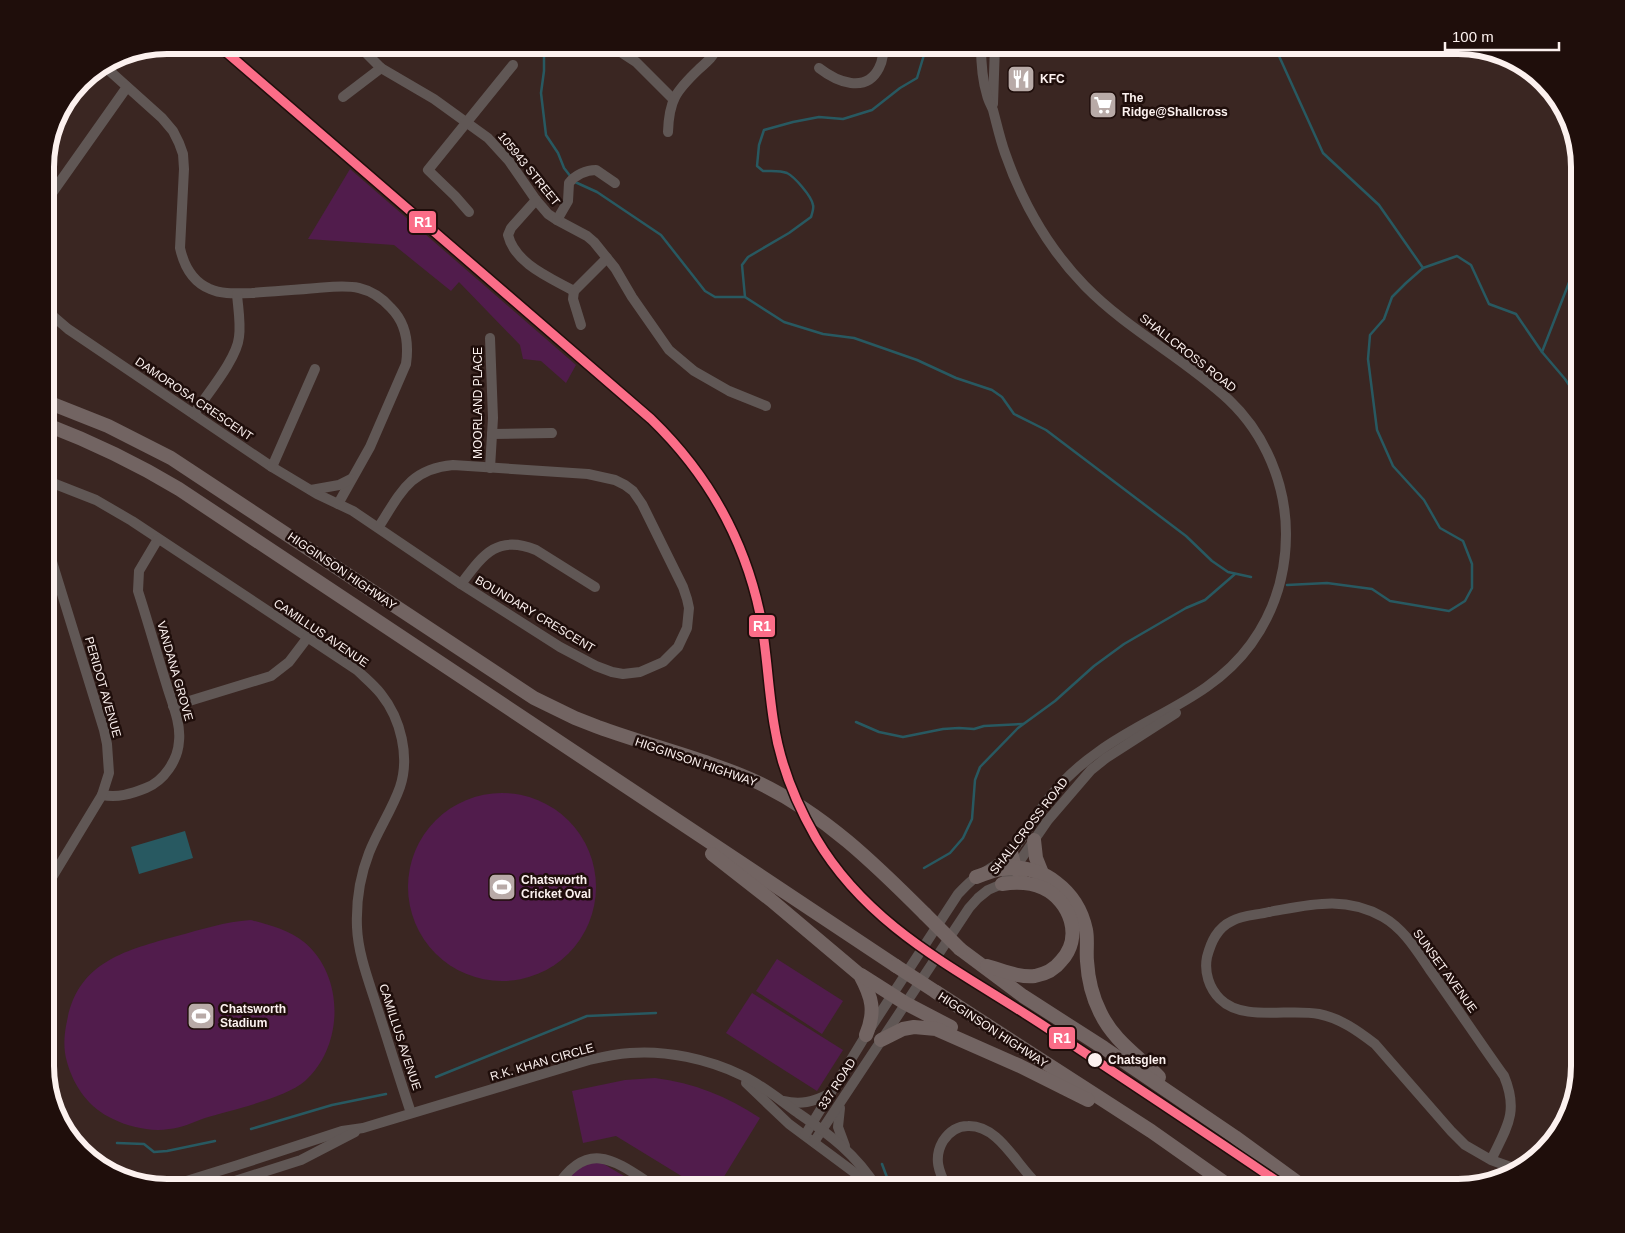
<svg xmlns="http://www.w3.org/2000/svg" width="1625" height="1233" font-family="Arial,sans-serif">
	<rect width="100%" height="100%" fill="#3a2622"/>
	<!-- green -->
	<g fill="#511c4c">
		<path d="M350,169L576,365L566,383L541,361L523,359L520,345L459,282L451,291L394,245L308,239Z"/>
		<circle cx="502" cy="887" r="94"/>
		<path d="M251,920C269,925 289,930 304,942C345,976 344,1046 305,1081C286,1098 231,1110 205,1118C194,1122 181,1128 169,1129C151,1132 129,1127 113,1119C89,1108 74,1087 67,1062C63,1048 64,1035 67,1021C78,961 127,950 177,936C203,929 224,922 251,920Z"/>
		<path d="M777,959L843,1001L822,1034L756,991Z"/>
		<path d="M752,993L843,1050L817,1091L726,1033Z"/>
		<path d="M655,1078C694,1083 727,1096 760,1118L717,1188H701L616,1136L583,1143L572,1091L625,1080Z"/>
		<path d="M590,1163H602L644,1188H561C569,1175 576,1168 590,1163Z"/>
	</g>
	<!-- water -->
	<path fill="#285961" d="M185,831L193,858L139,874L131,847Z"/>
	<g fill="none" stroke-linecap="round" stroke-linejoin="round">
		<!-- stream -->
		<g stroke="#285961" stroke-width="2.5">
			<path d="M422,45C430,47 459,48 465,45"/>
			<path d="M540,45L544,53V71L541,93L546,135L558,153L564,168L571,177"/>
			<path d="M1274,45L1323,153L1379,205L1423,268"/>
			<path d="M575,182L597,192L661,235L705,291L715,297H745L784,322L823,334L854,338L917,360L956,378L992,390L1002,397L1014,414L1046,430L1186,536L1212,561L1228,572L1251,577"/>
			<path d="M745,297L742,265L748,257L789,233L811,217C812,214 814,208 813,205C812,197 795,177 787,173C780,170 771,171 763,171L757,166L759,145L764,130L793,122L819,117L843,119L872,110L900,88L917,78L927,45"/>
			<path d="M1542,352L1570,280L1580,185"/>
			<path d="M1287,585L1327,583L1372,589L1390,601L1449,611L1465,601L1472,588V564L1463,541L1440,528L1424,500L1393,466L1377,430L1368,359L1370,335L1384,319L1392,297L1406,283L1423,268L1457,256L1471,265L1489,304L1516,314L1542,352L1565,379L1580,401"/>
			<path d="M856,722L879,732L903,737L943,729L959,728L974,729L984,726L1023,724"/>
			<path d="M924,868L950,853L963,838L972,819L975,780L980,767L1018,728L1055,701L1094,666L1124,644L1186,608L1205,600L1235,574"/>
			<path d="M436,1077L587,1016L656,1013"/>
			<path d="M251,1129L332,1105L386,1094"/>
			<path d="M117,1143L144,1144L154,1152L167,1151L215,1141"/>
			<path d="M882,1164L891,1188"/>
		</g>
		<!-- minor -->
		<g stroke="#605755" stroke-width="10">
			<path d="M358,45L381,68L434,99L488,138L509,161L536,200L548,214L557,220L587,236L594,242L615,268L632,297L669,350L694,371L729,391L766,406"/>
			<path d="M610,45L636,62L673,99"/>
			<path d="M103,65L162,118L173,131L179,143L183,154L184,169L180,248C184,266 193,282 210,289C223,295 239,293 252,293C274,291 295,290 317,288C330,287 345,285 359,288C372,291 382,298 391,308C406,323 409,343 406,364L370,447L338,504"/>
			<path d="M819,68C837,82 866,94 879,68C883,60 884,53 882,45"/>
			<path d="M343,97L381,68"/>
			<path d="M993,104L995,45"/>
			<path d="M668,132C669,100 676,91 699,69C707,62 715,55 719,45"/>
			<path d="M536,200L511,228L508,235C515,264 551,278 574,291L607,258"/>
			<path d="M45,203L127,87"/>
			<path d="M469,212L455,196L428,170L513,65"/>
			<path d="M557,220L568,201L569,183C575,175 586,170 596,170L615,183"/>
			<path d="M574,291L573,299L581,325"/>
			<path d="M45,304L54,317L68,329L272,467L317,494L353,511L461,584L560,647L596,666L612,672L623,674L640,672L663,662L678,647L687,628L689,608L687,599L683,587L642,504L633,491L625,485L615,480L588,474L453,465C409,469 400,494 378,528"/>
			<path d="M490,338L493,418L490,468"/>
			<path d="M194,414C207,394 237,359 239,337C241,323 238,308 237,294"/>
			<path d="M492,434L552,433"/>
			<path d="M272,467L315,369"/>
			<path d="M45,480L96,500L132,521L357,670C365,678 374,685 381,694C401,719 410,757 400,787C392,810 378,830 369,853C360,876 356,902 357,927C358,953 368,979 376,1004C388,1041 399,1077 411,1113"/>
			<path d="M311,490L339,485L351,479"/>
			<path d="M461,584C483,555 497,534 536,550L595,587"/>
			<path d="M173,706L271,676L289,662L308,637"/>
			<path d="M102,795C118,798 131,794 146,788C164,781 178,760 179,741C181,723 172,703 167,686C157,654 148,622 138,591L139,571L158,539"/>
			<path d="M45,889L102,795L109,773L107,744L104,730L45,539"/>
			<path d="M746,1083L789,1124L855,1173L868,1188"/>
			<path d="M783,1101C801,1105 813,1102 829,1094"/>
			<path d="M840,1108L838,1127L845,1146"/>
			<path d="M805,1135L866,1035L958,894C964,888 968,883 975,878C986,870 1001,864 1011,852C1024,837 1034,819 1046,802C1060,783 1078,766 1098,752C1150,714 1211,699 1251,644C1274,612 1286,574 1286,534C1286,484 1265,434 1229,400C1184,358 1128,330 1085,286C1048,248 1022,202 1005,153C1000,139 997,125 993,110C991,105 988,100 987,95C982,79 981,62 981,45"/>
			<path d="M814,1142L969,908L978,898L988,890L1002,884L1015,868L1048,820L1091,770L1106,758L1176,713"/>
			<path d="M1491,1160C1507,1127 1519,1112 1504,1076C1479,1041 1455,1005 1430,970C1417,951 1404,929 1383,917C1344,895 1309,905 1269,912C1257,915 1242,915 1232,921C1217,928 1211,942 1207,957C1204,972 1209,988 1220,999C1243,1022 1289,1008 1319,1014C1340,1018 1358,1031 1375,1044L1451,1131L1465,1145L1491,1160L1519,1170"/>
			<path d="M164,1188L238,1165L342,1131L363,1128L589,1060C602,1057 616,1054 630,1053C666,1050 708,1059 741,1075C761,1084 780,1100 798,1113C829,1134 857,1155 877,1188"/>
			<path d="M213,1188L301,1160L355,1132"/>
			<path d="M556,1188C589,1136 618,1163 657,1188"/>
			<path d="M947,1188C939,1172 933,1158 943,1141C949,1132 957,1126 968,1126C1001,1125 1018,1170 1042,1188"/>
		</g>
		<!-- highway -->
		<g stroke="#726462" stroke-width="14">
			<path d="M45,401L108,426L171,458L534,698L575,718L598,727C650,746 709,760 759,783C824,814 875,864 925,914"/>
			<path d="M45,424C92,442 136,463 179,489L896,966"/>
			<path d="M1034,840L1036,858L1042,873"/>
			<path d="M1011,852L1015,868L1021,874"/>
			<path d="M712,854L771,900L860,975C872,997 876,1011 866,1035"/>
			<path d="M976,877C985,874 993,870 1002,869C1042,862 1078,891 1086,930C1088,940 1086,951 1087,961C1088,978 1092,996 1100,1012C1113,1040 1137,1055 1159,1077"/>
			<path d="M960,949L1023,996L1104,1048L1235,1137L1305,1188"/>
			<path d="M987,966C1002,970 1019,978 1035,976C1045,974 1055,969 1061,961C1083,938 1071,901 1043,888C1030,882 1016,882 1002,884"/>
			<path d="M861,975L905,1003L951,1027"/>
			<path d="M936,992L1151,1131L1232,1188"/>
			<path d="M881,1040L903,1029L914,1027L936,1029L1020,1066L1088,1100"/>
		</g>
		<!-- highway-bridge -->
		<g stroke="#726462" stroke-width="14">
			<path d="M925,914L960,949"/>
			<path d="M896,966L936,992"/>
		</g>
		<defs>
			<path id="rail-1" d="M218,45L651,419C707,473 744,538 760,614C767,651 768,688 774,724C780,764 796,803 816,838C869,928 957,969 1041,1024C1123,1078 1206,1133 1287,1188"/>
		</defs>
		<!-- rail-1 casing -->
		<use href="#rail-1" stroke="#1f0e0b" stroke-width="12"/>
		<!-- rail-1 -->
		<use href="#rail-1" stroke="#fb6d88" stroke-width="9"/>
	</g>
	<!-- icons -->
	<defs>
		<symbol id="restaurant-square" viewBox="-11 -11 22 22"><rect x="-9" y="-9" width="18" height="18" rx="4" fill="#b8aaa7" stroke="#1f0e0b"/><path d="M-5-6h1v4h1v-4h1v4h1v-4h1v5L-1.5 .5V6h-2V.5L-5-1ZM5-6V6H3V1.5H1.5Q1.5-4 5-6Z" fill="#fff"/></symbol>
		<symbol id="supermarket-square" viewBox="-11 -11 22 22"><rect x="-9" y="-9" width="18" height="18" rx="4" fill="#b8aaa7" stroke="#1f0e0b"/><path d="M-6-5.5h2.5l.6 2H6L4.5 2H-2.5L-4.4-4H-6ZM-1.5 3.2a1.3 1.3 0 1 0 .1 0ZM3 3.2a1.3 1.3 0 1 0 .1 0Z" fill="#fff"/></symbol>
		<symbol id="stadium-square" viewBox="-11 -11 22 22"><rect x="-9" y="-9" width="18" height="18" rx="4" fill="#b8aaa7" stroke="#1f0e0b"/><path d="M0-5a6.5 5 0 1 0 0 10a6.5 5 0 1 0 0-10ZM-3.5-1.8h7v3.6h-7Z" fill="#fff"/></symbol>
	</defs>
	<g fill-rule="evenodd">
		<use href="#restaurant-square" x="1005" y="63" width="32" height="32"/>
		<use href="#supermarket-square" x="1087" y="89" width="32" height="32"/>
		<use href="#stadium-square" x="486" y="871" width="32" height="32"/>
		<use href="#stadium-square" x="185" y="1000" width="32" height="32"/>
	</g>
	<!-- markers -->
	<circle fill="#fcf1ef" stroke="#1f0e0b" stroke-width="2" cx="1095" cy="1060" r="8"/>
	<g text-anchor="middle" dominant-baseline="central" stroke-width="5" stroke-linejoin="round" paint-order="stroke">
		<!-- poi labels -->
		<g font-size="12" font-weight="bold" fill="#fcf1ef" stroke="#1f0e0b" text-anchor="start">
			<text x="1040" y="79">KFC</text>
			<text x="1122" y="98">The<tspan x="1122" dy="14">Ridge@Shallcross</tspan></text>
			<text x="521" y="880">Chatsworth<tspan x="521" dy="14">Cricket Oval</tspan></text>
			<text x="220" y="1009">Chatsworth<tspan x="220" dy="14">Stadium</tspan></text>
		</g>
		<!-- street labels -->
		<g font-size="12" fill="#fcf1ef" stroke="#1f0e0b">
			<text transform="translate(529 169) rotate(51)">105943 STREET</text>
			<text transform="translate(1188 353) rotate(38)">SHALLCROSS ROAD</text>
			<text transform="translate(194 399) rotate(34)">DAMOROSA CRESCENT</text>
			<text transform="translate(478 403) rotate(-90)">MOORLAND PLACE</text>
			<text transform="translate(342 571) rotate(34)">HIGGINSON HIGHWAY</text>
			<text transform="translate(535 614) rotate(31)">BOUNDARY CRESCENT</text>
			<text transform="translate(321 633) rotate(34)">CAMILLUS AVENUE</text>
			<text transform="translate(175 671) rotate(74)">VANDANA GROVE</text>
			<text transform="translate(103 687) rotate(74)">PERIDOT AVENUE</text>
			<text transform="translate(696 762) rotate(19)">HIGGINSON HIGHWAY</text>
			<text transform="translate(1029 826) rotate(-52)">SHALLCROSS ROAD</text>
			<text transform="translate(1445 971) rotate(54)">SUNSET AVENUE</text>
			<text transform="translate(993 1030) rotate(33)">HIGGINSON HIGHWAY</text>
			<text transform="translate(400 1037) rotate(72)">CAMILLUS AVENUE</text>
			<text transform="translate(542 1062) rotate(-16)">R.K. KHAN CIRCLE</text>
			<text transform="translate(837 1084) rotate(-57)">337 ROAD</text>
		</g>
		<!-- stop labels -->
		<g font-size="12" font-weight="bold" fill="#fcf1ef" stroke="#1f0e0b" text-anchor="start">
			<text x="1108" y="1060">Chatsglen</text>
		</g>
	</g>
	<!-- crop -->
	<path d="M0 0H1625V1233H0ZM167 54H1458A113 113 0 0 1 1571 167V1066A113 113 0 0 1 1458 1179H167A113 113 0 0 1 54 1066V167A113 113 0 0 1 167 54Z" fill="#1f0e0b" fill-rule="evenodd"/>
	<path fill="none" stroke="#fcf1ef" stroke-width="6" d="M167 54H1458A113 113 0 0 1 1571 167V1066A113 113 0 0 1 1458 1179H167A113 113 0 0 1 54 1066V167A113 113 0 0 1 167 54Z"/>
	<g stroke="#1f0e0b" stroke-width="2">
		<rect x="408" y="210" width="29" height="24" rx="5" fill="#fb6d88"/>
		<rect x="748" y="614" width="28" height="24" rx="5" fill="#fb6d88"/>
		<rect x="1048" y="1026" width="28" height="24" rx="5" fill="#fb6d88"/>
	</g>
	<g font-size="14" text-anchor="middle" font-weight="bold" fill="#fff">
		<text x="423" y="227">R1</text>
		<text x="762" y="631">R1</text>
		<text x="1062" y="1043">R1</text>
	</g>
	<!-- scale -->
	<path d="M1445 42v8h114v-8" fill="none" stroke="#fcf1ef" stroke-width="2.5"/>
	<text x="1452" y="42" font-size="15" fill="#fcf1ef" stroke="#1f0e0b" stroke-width="4" paint-order="stroke">100 m</text>
</svg>
